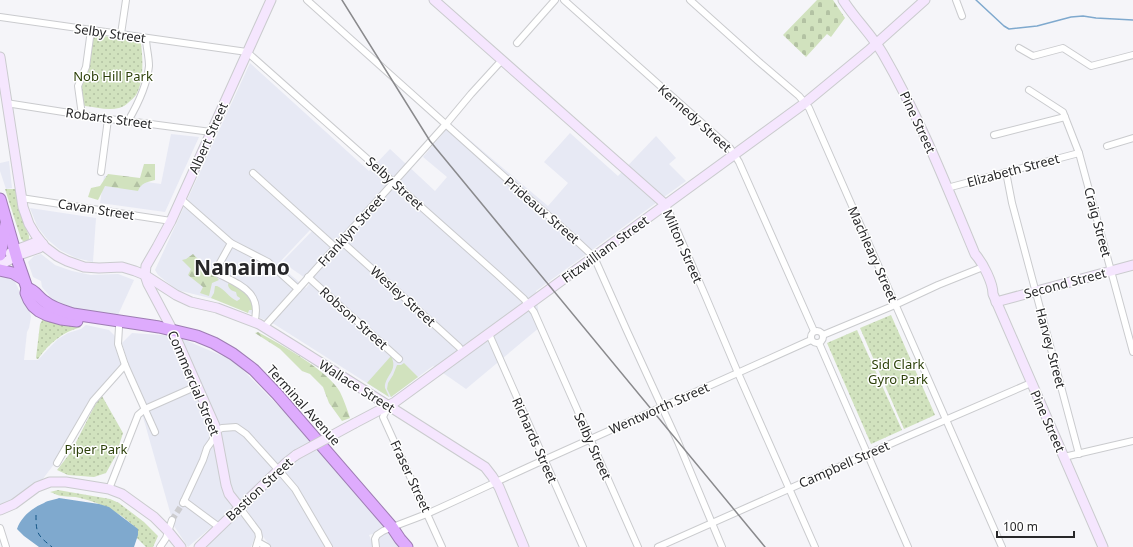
<svg xmlns="http://www.w3.org/2000/svg" width="1133" height="547" font-family="'Noto Sans',sans-serif">
	<defs>
		<pattern id="forest-firs" width="22" height="20" patternUnits="userSpaceOnUse"><rect width="22" height="20" fill="#d1e2be"/><path d="M5 1l3.5 6h-7zM16 11l3.5 6h-7z" fill="#b3c2a3"/></pattern>
		<pattern id="cemetery-stones" width="16" height="16" patternUnits="userSpaceOnUse"><rect width="16" height="16" fill="#d1e2be"/><path d="M2 7V4a2 2 0 0 1 4 0v3zM10 15v-3a2 2 0 0 1 4 0v3z" fill="#b3c2a3"/></pattern>
		<pattern id="park-dots" width="8" height="8" patternUnits="userSpaceOnUse"><rect width="8" height="8" fill="#d1e2be"/><path d="M2 2h.1M6 6h.1" fill="none" stroke="#b3c2a3" stroke-width="1.8" stroke-linecap="round"/></pattern>
	</defs>
	<rect width="100%" height="100%" fill="#f5f5f9"/>
	<!-- built -->
	<g fill="#e7e9f4" fill-rule="evenodd">
		<path d="M250,63L369,171L390,149L435,191L447,177L423,157L451,124L548,206L568,183L544,162L570,133L618,176L656,136L676,158L669,164L686,181L536,291L540,327L466,389L433,366L391,397H389L274,324L222,301L177,290L158,275L155,270ZM310,230L312,231L282,262L311,282L306,288L278,264Z"/>
		<path d="M171,134L199,137L165,212L100,203L104,176L161,184Z"/>
		<path d="M9,161L12,188L6,189L0,171V163Z"/>
		<path d="M30,208L96,218L93,262L76,258L60,250L47,239L37,226Z"/>
		<path d="M41,254L55,265L72,271L91,275L118,274L134,280L117,317L73,310L53,300L42,287L41,281L33,277L28,262L34,256Z"/>
		<path d="M0,275L8,276L15,282L30,312L31,317L29,328L27,332L24,360H38L50,347L58,339L68,333L81,329L86,325L109,330L114,335L117,340L126,362L93,398L58,459L42,480L44,483L0,508Z"/>
		<path d="M132,333L176,336L234,361L312,440L407,547H376L375,542L383,531L369,535L374,547H271L261,534L242,501L188,547L174,526L122,343Z"/>
		<path d="M239,514L255,533V537L251,547H205Z"/>
	</g>
	<!-- grass -->
	<g fill="#d1e2be">
		<path d="M229,282L241,287L252,301L253,313L252,310H249L248,313L211,298L214,293L215,286H217C225,289 229,298 237,301L240,299V298L237,296L236,292C232,291 229,289 228,285Z"/>
		<path d="M391,356C399,371 384,376 385,388C386,390 388,394 389,397L367,383Z"/>
		<path d="M404,363L418,377L391,397L387,389L388,383L393,375L397,365H401Z"/>
	</g>
	<!-- forest -->
	<g fill="url(#forest-firs)">
		<path d="M144,164H155V180C147,182 141,183 138,191L105,186L98,200L88,197L91,188L100,186L108,174L140,178Z"/>
		<path d="M193,254L199,260L200,263L211,271L219,280L212,283L209,296L200,293L203,287L188,275L191,269L182,260L186,259Z"/>
		<path d="M258,332C280,344 329,371 340,392C344,400 347,409 350,418L342,421L329,403L323,387L310,374L302,371L280,349L255,333Z"/>
	</g>
	<!-- cemetery -->
	<path fill="url(#cemetery-stones)" d="M817,0H833L845,18L831,37L827,34L806,57L783,35Z"/>
	<!-- park -->
	<g fill="url(#park-dots)">
		<path d="M95,35L137,40L141,44C143,59 144,82 136,95C134,98 131,100 129,102C126,105 123,107 119,108C108,111 95,107 85,106L82,103L81,82L93,36Z"/>
		<path d="M5,189H17L25,226L29,236V239L27,241H23L21,239Z"/>
		<path d="M891,315L935,415L904,429L860,328Z"/>
		<path d="M43,319L81,327C63,332 49,343 38,359H37L36,358L40,324Z"/>
		<path d="M857,330L902,430L871,444L827,343Z"/>
		<path d="M102,396L123,433L116,455L106,473L94,477L68,475L57,470L71,452L95,405Z"/>
		<path d="M58,490L110,499L119,503L144,522L158,536L153,547H146L136,537V529L135,527C119,512 101,503 80,498C74,496 68,497 62,496C58,496 54,493 50,492Z"/>
	</g>
	<!-- water -->
	<path fill="#7fa9ce" d="M59,498L99,504L109,507L138,529V535L134,547H39L24,536L17,529C21,517 32,508 44,503C48,500 54,500 59,498Z"/>
	<g fill="none" stroke-linecap="round" stroke-linejoin="round">
		<!-- stream -->
		<path stroke="#7fa9ce" stroke-width="1.5" d="M976,0L1004,26L1009,29L1037,26L1071,17L1083,16L1096,18L1133,20"/>
		<!-- ferry -->
		<path stroke="#135585" stroke-width="1" stroke-dasharray="5 4" stroke-linecap="butt" d="M36,515C36,533 37,535 52,547"/>
		<!-- street-tunnel -->
		<path stroke="#cccccf" stroke-width="6" stroke-dasharray="6 3" stroke-linecap="butt" d="M172,520L183,503"/>
		<defs>
			<g id="street">
				<path d="M307,0L527,197L565,230L594,257L627,331L678,442L722,547"/>
				<path d="M564,0L730,148L739,162L814,331"/>
				<path d="M690,0L758,61L799,96L809,108L1002,547"/>
				<path d="M956,0L962,16"/>
				<path d="M0,17L247,52L499,276L524,299L534,312L638,547"/>
				<path d="M121,34L126,0"/>
				<path d="M517,43L555,0"/>
				<path d="M1019,48L1033,56L1063,48L1091,66L1133,55"/>
				<path d="M1029,90L1063,112L1079,153L1133,352"/>
				<path d="M6,103L108,119L128,121L211,132"/>
				<path d="M82,115L78,86L86,67L91,30"/>
				<path d="M128,121C138,104 147,86 149,66C149,56 146,47 146,38"/>
				<path d="M994,135L1065,117"/>
				<path d="M1107,146L1133,138"/>
				<path d="M101,172L108,119"/>
				<path d="M1006,172L1012,203L1079,454"/>
				<path d="M253,173L335,247"/>
				<path d="M947,188L1079,153"/>
				<path d="M21,198L171,221"/>
				<path d="M181,199L231,243L268,262L298,289"/>
				<path d="M666,205L705,295L738,373L815,547"/>
				<path d="M341,241L437,327L459,347L463,352"/>
				<path d="M231,243L216,270L217,273C240,285 263,292 254,323"/>
				<path d="M308,277L399,359"/>
				<path d="M119,327L118,344L125,365L155,432"/>
				<path d="M264,327L446,124L471,94L502,60"/>
				<circle cx="817" cy="337" r="6"/>
				<path d="M489,334L583,547"/>
				<path d="M823,335L895,305L938,285L983,267"/>
				<path d="M819,343L908,547"/>
				<path d="M388,406L383,417L442,547"/>
				<path d="M1064,457L1133,441"/>
				<path d="M57,463L93,401L125,365"/>
				<path d="M109,489L138,415L145,409L197,386"/>
				<path d="M184,501L219,527"/>
				<path d="M183,503L203,460L207,448L212,441L216,431L222,428L236,427L246,434L283,475L295,489L329,547"/>
				<path d="M240,508L258,532L259,537L256,547"/>
				<path d="M0,528L6,547"/>
				<path d="M258,542L267,547"/>
				<path d="M160,547L166,538L172,520"/>
				<path d="M376,547L375,539L377,535L383,531C399,524 415,519 431,512C469,495 506,477 544,460L811,340"/>
				<path d="M658,547L906,437L1031,383"/>
			</g>
			<g id="secondary">
				<path d="M434,0L666,205"/>
				<path d="M843,0C855,19 872,35 883,54C920,118 947,187 975,254C983,263 993,283 993,294L1103,547"/>
				<path d="M0,57L23,207L29,224L35,234L45,247L57,256L67,261L84,267L99,268L122,267L135,271L145,275L176,295L191,302L217,308L259,324L296,347L485,467L492,476L499,487L524,547"/>
				<path d="M10,253C19,247 31,246 39,240"/>
				<path d="M0,265L16,256L39,248L43,244"/>
				<path d="M996,302L1133,265"/>
				<path d="M355,423L395,402L805,103L868,51L925,0"/>
				<path d="M240,508L229,494L226,485L215,426L173,331L148,284L145,275L146,266L157,247L171,221L271,0"/>
				<path d="M0,510L14,504L37,487L50,482H66L109,489L122,494L154,517L168,531L181,547"/>
				<path d="M199,547L287,462L296,455"/>
			</g>
			<g id="highway">
				<path d="M0,199L18,262L27,288L26,293L29,300L33,306L39,311L47,315L61,319L77,321"/>
				<path d="M0,255L6,224"/>
				<path d="M0,270L13,273L23,279"/>
				<path d="M27,288C36,291 37,296 44,301C52,308 63,311 73,314L159,327L197,336L214,343L233,354L254,370L277,394L392,527L400,539L407,547"/>
			</g>
		</defs>
		<!-- street casing -->
		<use href="#street" stroke="#cacbce" stroke-width="8"/>
		<!-- secondary casing -->
		<use href="#secondary" stroke="#cacbce" stroke-width="11"/>
		<!-- highway casing -->
		<use href="#highway" stroke="#9e7db3" stroke-width="13"/>
		<!-- street -->
		<use href="#street" stroke="#fff" stroke-width="6"/>
		<!-- secondary -->
		<use href="#secondary" stroke="#f5e6fe" stroke-width="9"/>
		<!-- highway -->
		<use href="#highway" stroke="#deabfd" stroke-width="11"/>
		<!-- rail -->
		<path stroke="#8a8a8d" stroke-width="1.5" d="M342,0L430,141L765,547"/>
		<defs>
			<path id="secondary-bridge" d="M296,455L355,423"/>
		</defs>
		<!-- secondary-bridge casing -->
		<use href="#secondary-bridge" stroke="#cacbce" stroke-width="11" stroke-linecap="butt"/>
		<!-- secondary-bridge -->
		<use href="#secondary-bridge" stroke="#f5e6fe" stroke-width="9"/>
	</g>
	<g text-anchor="middle" dominant-baseline="central" stroke-width="3" stroke-linejoin="round" paint-order="stroke">
		<!-- street labels -->
		<g font-size="13" fill="#272729" stroke="#fff">
			<text transform="translate(110 33) rotate(8)">Selby Street</text>
			<text transform="translate(109 118) rotate(8)">Robarts Street</text>
			<text transform="translate(695 118) rotate(42)">Kennedy Street</text>
			<text transform="translate(918 122) rotate(65)">Pine Street</text>
			<text transform="translate(208 138) rotate(-66)">Albert Street</text>
			<text transform="translate(1013 170) rotate(-15)">Elizabeth Street</text>
			<text transform="translate(395 183) rotate(42)">Selby Street</text>
			<text transform="translate(96 209) rotate(9)">Cavan Street</text>
			<text transform="translate(542 210) rotate(41)">Prideaux Street</text>
			<text transform="translate(1098 222) rotate(75)">Craig Street</text>
			<text transform="translate(351 230) rotate(-48)">Franklyn Street</text>
			<text transform="translate(683 246) rotate(66)">Milton Street</text>
			<text transform="translate(605 249) rotate(-36)">Fitzwilliam Street</text>
			<text transform="translate(873 254) rotate(66)">Machleary Street</text>
			<text transform="translate(1065 283) rotate(-15)">Second Street</text>
			<text transform="translate(403 296) rotate(42)">Wesley Street</text>
			<text transform="translate(354 318) rotate(42)">Robson Street</text>
			<text transform="translate(1051 348) rotate(75)">Harvey Street</text>
			<text transform="translate(194 383) rotate(67)">Commercial Street</text>
			<text transform="translate(357 386) rotate(32)">Wallace Street</text>
			<text transform="translate(304 405) rotate(48)">Terminal Avenue</text>
			<text transform="translate(659 408) rotate(-24)">Wentworth Street</text>
			<text transform="translate(1048 421) rotate(66)">Pine Street</text>
			<text transform="translate(535 440) rotate(66)">Richards Street</text>
			<text transform="translate(593 446) rotate(66)">Selby Street</text>
			<text transform="translate(844 464) rotate(-24)">Campbell Street</text>
			<text transform="translate(411 476) rotate(65)">Fraser Street</text>
			<text transform="translate(259 489) rotate(-43)">Bastion Street</text>
		</g>
		<!-- park labels -->
		<g font-size="13" fill="#2c4009" stroke="#fff">
			<text x="113" y="76">Nob Hill Park</text>
			<text x="898" y="364">Sid Clark<tspan x="898" dy="15">Gyro Park</tspan></text>
			<text x="96" y="449">Piper Park</text>
		</g>
		<!-- town labels -->
		<g font-size="21" font-weight="bold" fill="#272729" stroke="#fff">
			<text x="242" y="267">Nanaimo</text>
		</g>
	</g>
	<!-- scale -->
	<path d="M997 531v6h77v-6" fill="none" stroke="#272729" stroke-width="2"/>
	<text x="1003" y="531" font-size="12" fill="#272729" stroke="#ffffff" stroke-width="3" paint-order="stroke">100 m</text>
</svg>
